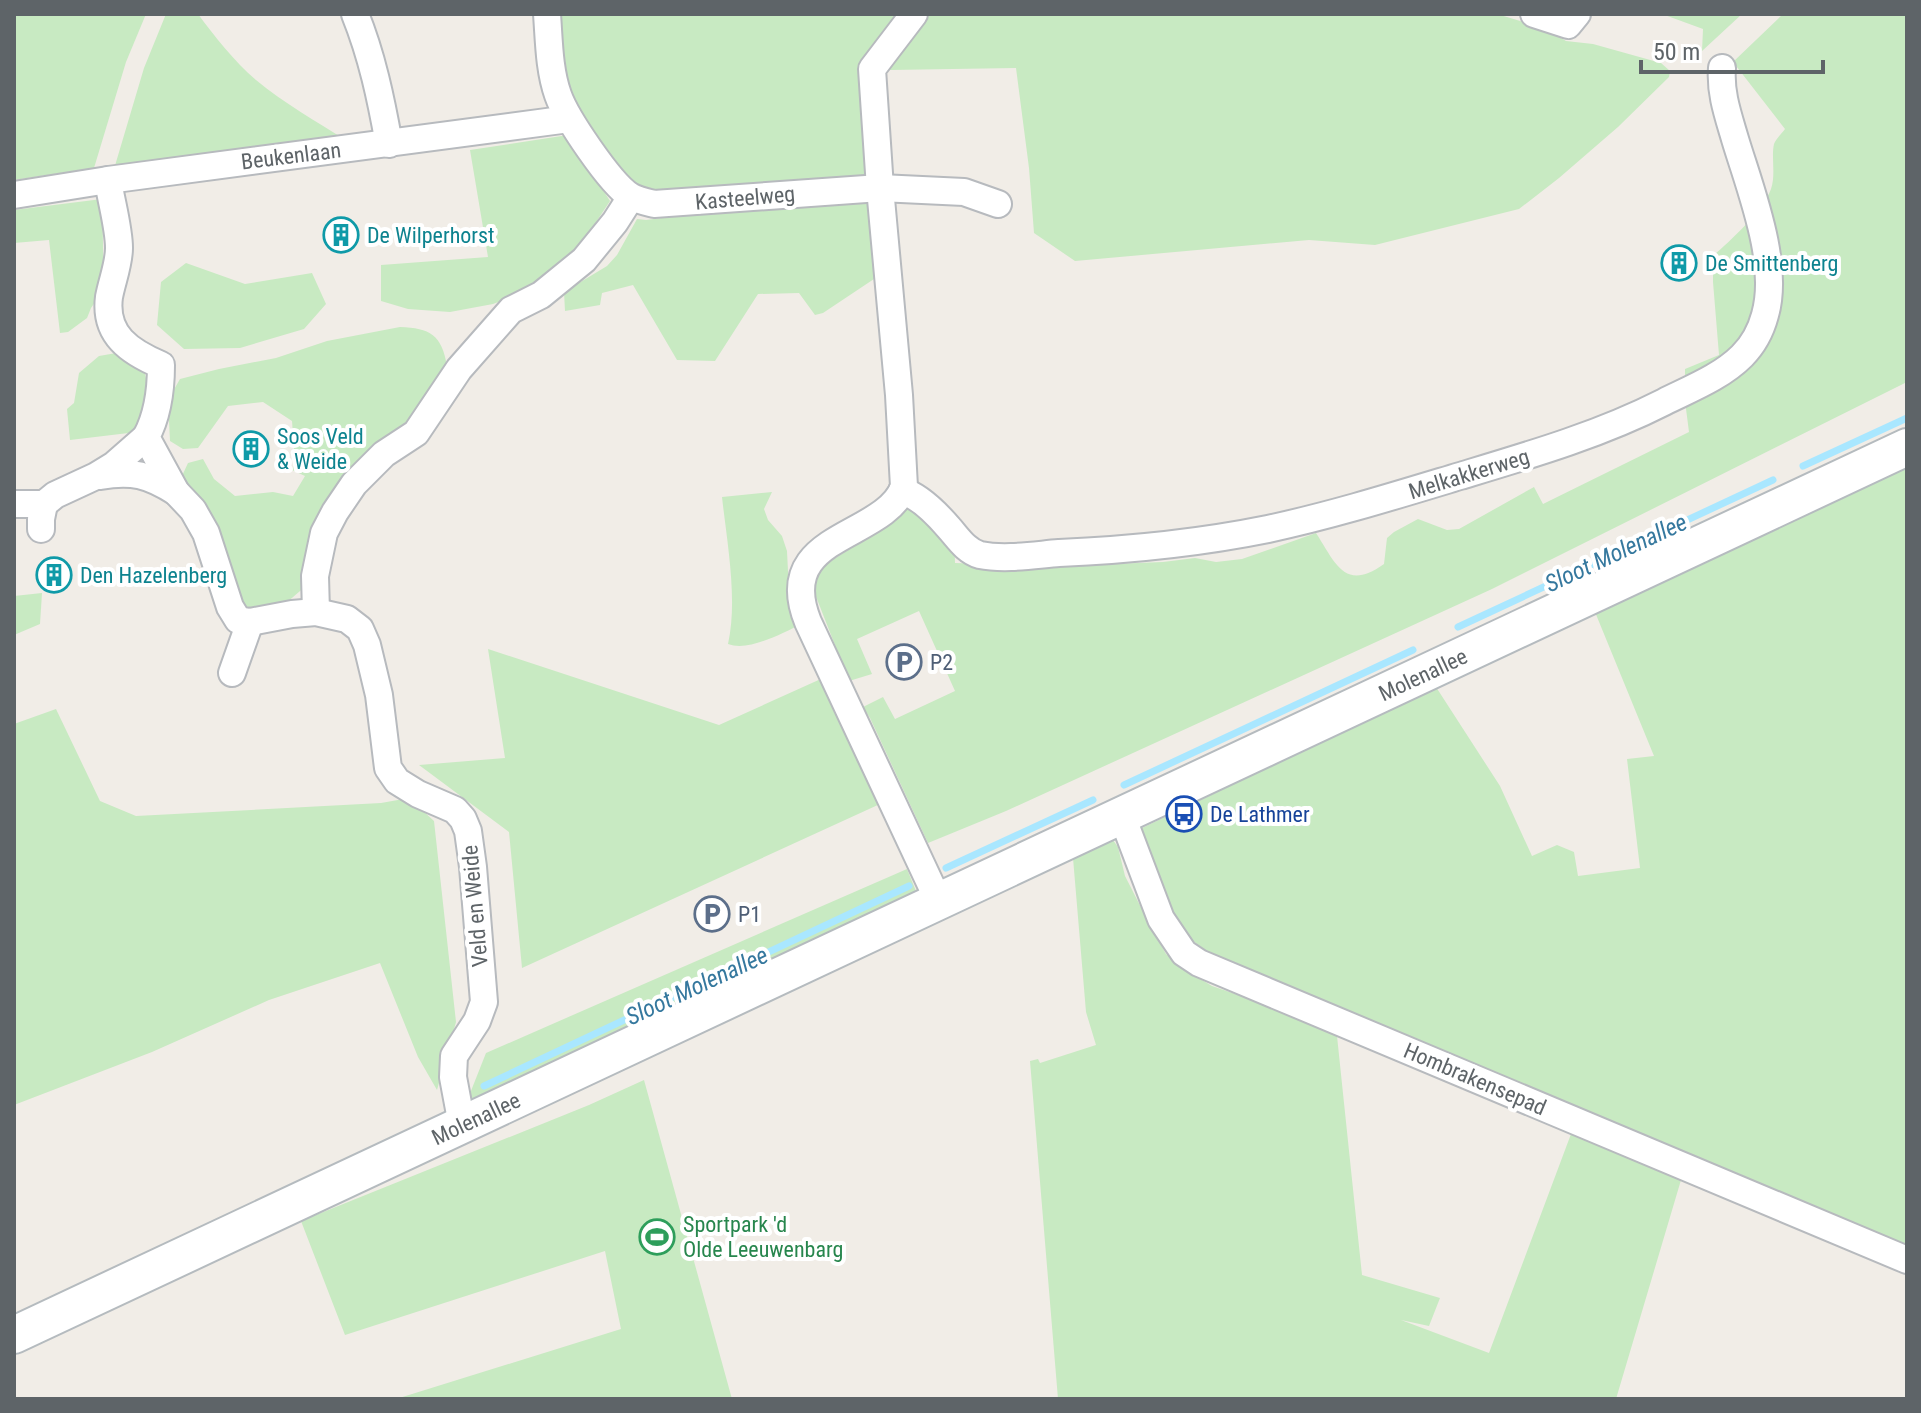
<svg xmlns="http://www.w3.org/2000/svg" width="1921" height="1413" font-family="'Roboto Condensed',sans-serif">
	<rect width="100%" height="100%" fill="#f1ede7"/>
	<!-- green -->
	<g fill="#c8eac2">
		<path d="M14,14H146L126,62L94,168L14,180Z"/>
		<path d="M166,14H198C215,37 234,61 256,80C284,103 315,121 346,140L114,169L144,68Z"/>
		<path d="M558,14H902L861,71L860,88L870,177L673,195L641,191L623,173L569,102L563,69Z"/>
		<path d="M928,14H1497L1544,28L1566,41L1593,44L1661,63L1670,71L1669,77L1618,127L1559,178L1519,209L1375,245L1309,240L1075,261L1034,233L1029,168L1016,68L890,70L893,58Z"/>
		<path d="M1662,14H1742L1702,51L1703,29Z"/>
		<path d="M1783,14H1907V382L1492,589L1006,811L928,843L870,718L863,707L883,697L895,719L955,691L919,611L857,639L872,674L849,681L815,594L812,582L820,568L884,527L914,503L954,530L955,563L989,564L1025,570L1087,565L1163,562L1195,558L1216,562L1242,559L1316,533C1336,564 1345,592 1384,564L1387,538L1394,532L1418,519L1447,530L1459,529L1534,487L1543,504L1689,432L1685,401V369L1719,355L1713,282V256C1731,240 1763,211 1771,189C1776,175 1771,157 1774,144C1776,139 1782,133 1785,129L1733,62Z"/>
		<path d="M568,135L610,201L573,257L537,287L493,304L450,312L408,309L381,301V265L488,257L470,150Z"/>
		<path d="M102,199L104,289L91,308L87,318L68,332L60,333L49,240L14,243V210Z"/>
		<path d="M872,200L877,277L823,313L815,315L799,293L758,294L715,361L677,360L633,285L602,293L600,305L565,311L564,292L607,266L617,255L637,219L646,220L708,212Z"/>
		<path d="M186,263L245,284L312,273L326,304L304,329L240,348L184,349L157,325L161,282Z"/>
		<path d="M400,327C430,328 442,335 447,366L409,428L373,452L307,585L278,610L245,608L235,600L181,478L188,463L203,459L214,479L235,496L273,492L293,496L305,476L292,470L295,462L292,421L263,402L228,406L198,448L183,449L170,441L168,400L180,379L219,369L276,358L327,341Z"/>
		<path d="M128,351L145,374L151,401L137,432L70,440L67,409L74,403L79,373L99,356Z"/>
		<path d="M1907,465V1254L1218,959L1182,933L1169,905L1140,829L1436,687L1500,786L1532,856L1557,845L1574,852L1578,876L1640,868L1627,759L1654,756L1595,612Z"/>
		<path d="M772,492L764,509L768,520L782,536L787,551L789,591L802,624C782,633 749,652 728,644C738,600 727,542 722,497Z"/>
		<path d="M42,593L40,624L14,635V596Z"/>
		<path d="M488,649L719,725L823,678L880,804L522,968L509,832L419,765L505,758Z"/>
		<path d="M56,709L100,801L136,816L381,803L409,798L434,821L456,1022L437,1090L418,1057L380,963L269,1000L152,1052L14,1105V724Z"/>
		<path d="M1113,840L1118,847L1125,876L1152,929L1166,954L1194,975L1212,986L1247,998L1337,1036L1362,1275L1440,1298L1429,1326L1401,1320L1489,1353L1571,1134L1681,1180L1616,1399H1058L1030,1061L1038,1059L1040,1063L1096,1045L1086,1012L1073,858Z"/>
		<path d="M907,869L918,896L467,1101L486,1053Z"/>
		<path d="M644,1080L732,1399H396L621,1329L605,1251L345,1335L301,1221L589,1105Z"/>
	</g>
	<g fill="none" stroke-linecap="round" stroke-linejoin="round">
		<!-- stream -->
		<g stroke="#a9e7ff" stroke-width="7">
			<path d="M1803,466L1907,418"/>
			<path d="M1458,627L1773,480"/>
			<path d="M1124,785L1413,650"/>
			<path d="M946,868L1093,800"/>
			<path d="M484,1086L909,886"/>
		</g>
		<defs>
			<g id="street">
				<path d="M355,14C372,56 381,99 389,144"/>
				<path d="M547,14C549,40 549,70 558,95C566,118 610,183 630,196C637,200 646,202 654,204L880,188L964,192L998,204"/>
				<path d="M914,14L872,69L880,188L899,395L904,487C883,540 772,533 808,622L939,902"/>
				<path d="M1534,14L1568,25L1577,14"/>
				<path d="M108,180C111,201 119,228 119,248C119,264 112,281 109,297C104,335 130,352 161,365C161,390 158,415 146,437L176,492L193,510L206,533L230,607L238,620L250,622L292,614L316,612L347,619L360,629L367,645L379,695L388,768L397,781L418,794L455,810L463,819L468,831L473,867L484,1002L477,1021L454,1056L453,1077L462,1125"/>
				<path d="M14,195L108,180L569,119"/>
				<path d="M100,476C132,470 149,475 176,492"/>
				<path d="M902,491C920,496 937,514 949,528C958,538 966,551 980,555C1005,560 1034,555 1059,553C1129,550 1199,543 1268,529C1333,515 1397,495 1460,476C1530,455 1599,435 1664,402C1690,389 1721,377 1742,356C1753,345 1761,330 1765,315C1780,263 1750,189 1735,139C1728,115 1720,93 1722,68"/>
				<path d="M14,504H44L55,495L96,476L114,465L146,437"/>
				<path d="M41,529V519L44,504"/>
				<path d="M316,612L315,576L324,533L335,512L354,484L384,454L416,433L459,369L511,310L541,295L584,260L615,222L631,197"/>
				<path d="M232,673L250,622"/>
				<path d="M1122,816L1161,919L1184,953L1199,963L1907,1260"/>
			</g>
			<path id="secondary" d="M14,1335L1907,447"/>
		</defs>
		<!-- street casing -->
		<use href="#street" stroke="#b7babe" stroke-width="30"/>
		<!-- secondary casing -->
		<use href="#secondary" stroke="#b5bbbf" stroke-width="40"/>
		<!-- street -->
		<use href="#street" stroke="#fff" stroke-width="26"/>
		<!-- secondary -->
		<use href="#secondary" stroke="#fff" stroke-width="36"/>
	</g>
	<!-- icons -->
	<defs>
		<symbol id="building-ring" viewBox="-11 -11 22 22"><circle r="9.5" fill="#fff" stroke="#0f9aa8" stroke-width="1.5"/><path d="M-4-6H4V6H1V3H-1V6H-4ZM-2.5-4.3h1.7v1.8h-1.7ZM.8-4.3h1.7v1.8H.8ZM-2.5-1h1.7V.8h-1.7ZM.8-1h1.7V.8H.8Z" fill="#0f9aa8"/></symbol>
		<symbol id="parking-ring" viewBox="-11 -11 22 22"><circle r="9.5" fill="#fff" stroke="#5c6f8a" stroke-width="1.5"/><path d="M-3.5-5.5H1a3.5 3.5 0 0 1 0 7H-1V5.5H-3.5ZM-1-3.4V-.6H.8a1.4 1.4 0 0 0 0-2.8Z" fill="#5c6f8a"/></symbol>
		<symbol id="bus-ring" viewBox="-11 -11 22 22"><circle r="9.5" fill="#fff" stroke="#1a4fb4" stroke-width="1.5"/><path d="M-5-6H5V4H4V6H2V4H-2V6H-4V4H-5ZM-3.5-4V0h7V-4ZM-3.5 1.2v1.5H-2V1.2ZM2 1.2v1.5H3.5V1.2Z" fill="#1a4fb4"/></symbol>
		<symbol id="stadium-ring" viewBox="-11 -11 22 22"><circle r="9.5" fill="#fff" stroke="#2e9e5b" stroke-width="1.5"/><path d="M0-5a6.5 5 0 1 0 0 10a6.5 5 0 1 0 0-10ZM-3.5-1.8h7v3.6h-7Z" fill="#2e9e5b"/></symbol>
	</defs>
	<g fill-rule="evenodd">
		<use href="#building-ring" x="321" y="215" width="40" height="40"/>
		<use href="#building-ring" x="1659" y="243" width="40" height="40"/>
		<use href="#building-ring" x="231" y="429" width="40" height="40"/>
		<use href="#building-ring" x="34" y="555" width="40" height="40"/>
		<use href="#parking-ring" x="884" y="642" width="40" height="40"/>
		<use href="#bus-ring" x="1164" y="794" width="40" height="40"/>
		<use href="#parking-ring" x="692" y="894" width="40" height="40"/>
		<use href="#stadium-ring" x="637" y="1217" width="40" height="40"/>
	</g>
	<g text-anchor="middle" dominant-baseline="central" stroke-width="8" stroke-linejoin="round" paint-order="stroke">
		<!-- street labels -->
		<g font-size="22" fill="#5e6468" stroke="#fff">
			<text transform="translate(291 156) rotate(-7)">Beukenlaan</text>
			<text transform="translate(745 198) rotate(-5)">Kasteelweg</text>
			<text transform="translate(1469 474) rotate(-17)">Melkakkerweg</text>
			<text transform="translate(1423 675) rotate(-25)">Molenallee</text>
			<text transform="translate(475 906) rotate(-95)">Veld en Weide</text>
			<text transform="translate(1475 1079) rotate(23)">Hombrakensepad</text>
			<text transform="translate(476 1119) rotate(-25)">Molenallee</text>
		</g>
		<!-- culture labels -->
		<g font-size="22" fill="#0d838f" stroke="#fff" text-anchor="start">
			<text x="367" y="235">De Wilperhorst</text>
			<text x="1705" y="263">De Smittenberg</text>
			<text x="277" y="436">Soos Veld<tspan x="277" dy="25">&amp; Weide</tspan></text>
			<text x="80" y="575">Den Hazelenberg</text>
		</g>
		<!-- service labels -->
		<g font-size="22" fill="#4e5e75" stroke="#fff" text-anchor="start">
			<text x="930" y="662">P2</text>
			<text x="738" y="914">P1</text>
		</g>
		<!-- transit labels -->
		<g font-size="22" fill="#164399" stroke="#fff" text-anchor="start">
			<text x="1210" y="814">De Lathmer</text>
		</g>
		<!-- leisure labels -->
		<g font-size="22" fill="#27864d" stroke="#fff" text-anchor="start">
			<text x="683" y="1224">Sportpark 'd<tspan x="683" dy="25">Olde Leeuwenbarg</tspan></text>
		</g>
		<!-- water labels -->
		<g font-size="24" font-style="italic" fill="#35789e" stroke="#fff">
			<text transform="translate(1616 553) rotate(-25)">Sloot Molenallee</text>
			<text transform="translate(697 986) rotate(-25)">Sloot Molenallee</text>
		</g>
	</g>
	<!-- border -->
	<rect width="1921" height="1413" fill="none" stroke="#5e6468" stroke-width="32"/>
	<!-- scale -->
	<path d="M1641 60v12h182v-12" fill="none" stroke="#5e6468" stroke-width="4"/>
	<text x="1653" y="60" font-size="24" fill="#5e6468" stroke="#ffffff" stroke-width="6" paint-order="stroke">50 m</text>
</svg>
